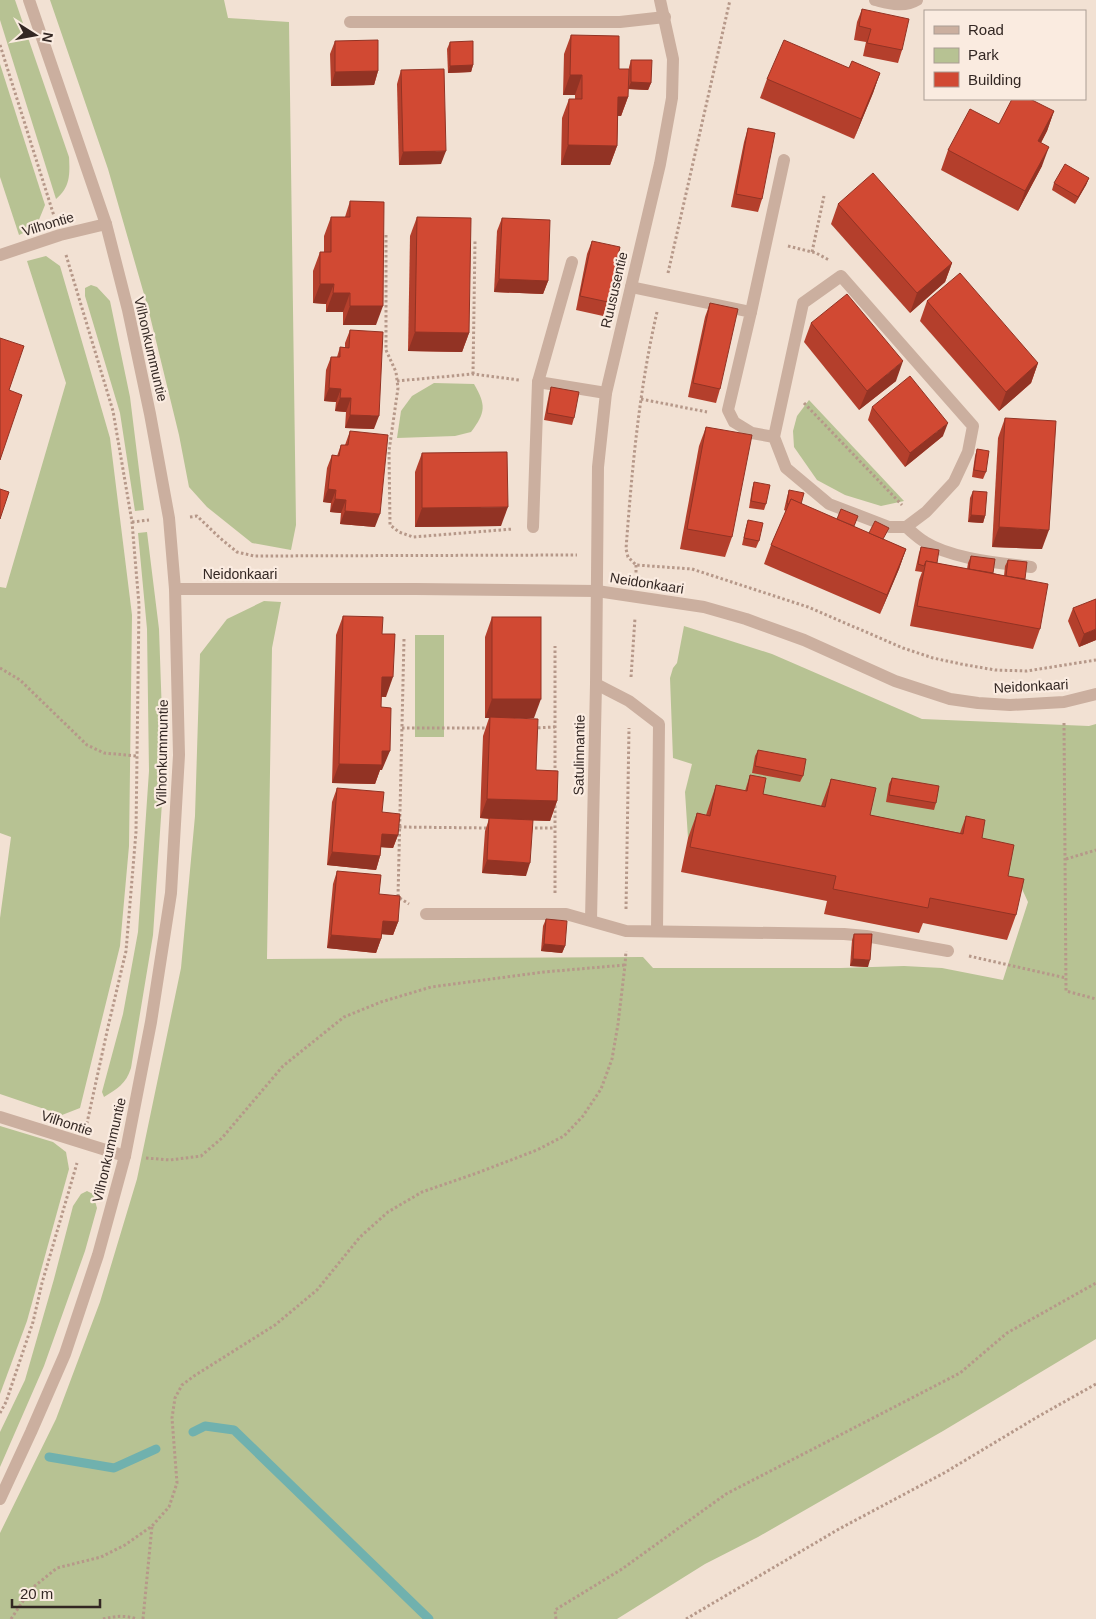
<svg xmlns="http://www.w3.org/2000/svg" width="1096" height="1619" font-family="Helvetica,sans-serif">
	<rect width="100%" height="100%" fill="#f2e1d3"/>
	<!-- green -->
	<g fill="#b7c293">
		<path d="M0,0H15L69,157C70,175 70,187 56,199L0,20Z"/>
		<path d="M50,0H224L228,18L289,22L296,525L291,550L252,543L207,507L189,487L179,435L148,308L108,169Z"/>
		<path d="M0,64L45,205L36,227L19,235L0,177Z"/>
		<path d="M46,256L60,266L110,438L132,615L129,846L120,946L80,1108L62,1115L0,1094V918L11,837L0,833V587L6,588L66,383L27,261Z"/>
		<path d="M91,285L97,287L110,301L130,397L144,510L135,511L120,413L85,296V288Z"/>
		<path d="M434,383L474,384C486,405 486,412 471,432L455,436L397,438L401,411L412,396Z"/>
		<path d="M809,400L904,501L881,506L845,495L817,480L794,447L793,431L797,416Z"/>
		<path d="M147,532L159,629L164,773L153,935L131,1068C126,1084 117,1089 104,1097L102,1092L123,1014L138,932L149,771L147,629L138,533Z"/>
		<path d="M264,601L281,602L272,648L267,959L643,957L653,968H841L904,966L942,968L1003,980L1028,902L1022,889L816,832L701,841L688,838L685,792L692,764L673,758L670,678L673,668L677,663L684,626L772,654L922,719L1089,726L1096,724V1339L943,1431L758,1537L705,1564L617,1619H0V1533L56,1419L100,1302L137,1179L181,968L195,816L200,654L227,619Z"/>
		<rect x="415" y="635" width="29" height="102"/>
		<path d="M0,1126L53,1142L66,1152L69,1169L27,1321L0,1394Z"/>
		<path d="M87,1191L93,1194L97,1208L85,1251L44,1366L0,1467V1432L25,1380L54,1279L73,1206L81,1194Z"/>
	</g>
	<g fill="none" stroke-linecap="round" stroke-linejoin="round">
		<!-- stream -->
		<g stroke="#70b1ae" stroke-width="9">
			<path d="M193,1432L205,1426L234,1430L429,1619"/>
			<path d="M49,1457L114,1468L156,1449"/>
		</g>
		<!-- path -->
		<g stroke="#b69889" stroke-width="3" stroke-dasharray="2.5 2.5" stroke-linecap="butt">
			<path d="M0,45L54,216"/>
			<path d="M386,235V350L396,372L398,388L389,451L390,525L399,532L413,537L513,529"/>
			<path d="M788,246L816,253L829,260"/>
			<path d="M812,252L824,196"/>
			<path d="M66,255L113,411L132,522L139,605L136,832L126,951L108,1027L87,1123"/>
			<path d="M668,273L730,0"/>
			<path d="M657,312C639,390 632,469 626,549L628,557L636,565L692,569L808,607L903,648L933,658L961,664L995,670L1027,671L1096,660"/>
			<path d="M473,374L475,241"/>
			<path d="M397,381L473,374L519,380"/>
			<path d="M641,399L707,412"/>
			<path d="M804,403L902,505"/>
			<path d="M190,517L197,516L220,538L237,552L254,556L577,555"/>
			<path d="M132,522L149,520"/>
			<path d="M636,565V575"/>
			<path d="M404,639L398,897L409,904"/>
			<path d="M0,668L20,680L87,745L104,753L137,756"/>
			<path d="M631,677L635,618"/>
			<path d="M1064,723L1066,991L1096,999"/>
			<path d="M402,728H489"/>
			<path d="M533,728L555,727"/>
			<path d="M555,773V646"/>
			<path d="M399,827L489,828"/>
			<path d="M530,828H555"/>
			<path d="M1066,859L1096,850"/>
			<path d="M555,893V804"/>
			<path d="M626,909L629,728"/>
			<path d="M969,956L1066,978"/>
			<path d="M146,1158L170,1160L201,1156L222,1138L283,1066L344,1017L381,1002L431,987L544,972L625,965"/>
			<path d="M0,1413L6,1402L33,1322L42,1283L77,1163"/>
			<path d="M11,1619L31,1589L57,1568L101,1557L125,1545L152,1526L169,1507L177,1483L172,1418L175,1398L182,1385L194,1376L275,1325L317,1290L360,1237L388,1212L422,1192L477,1173L537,1150L564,1136L583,1116L601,1089L612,1059L618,1024L625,965L626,951"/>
			<path d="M103,1619C115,1616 125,1615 137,1619"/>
			<path d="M143,1619L152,1526"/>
			<path d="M556,1619L555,1610L622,1569L726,1494L960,1373L1007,1333L1096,1283"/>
			<path d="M686,1619L839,1529L944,1473L1039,1416L1096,1384"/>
		</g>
		<!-- service -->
		<g stroke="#cbaf9f" stroke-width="12">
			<path d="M631,287L751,312L728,410L734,422L752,433L774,437L803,303L841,276L973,426L968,452L954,482L926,512L906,527H889L829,504L786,468L774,437"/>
			<path d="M751,312L784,160"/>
			<path d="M538,382L606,393"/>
			<path d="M533,527L538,382L572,262"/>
			<path d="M906,527C912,532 918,538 925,542C952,559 1000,563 1031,567"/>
			<path d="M596,684L629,701L659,724L657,931"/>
			<path d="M426,914H566L626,931L844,934L866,936L948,951"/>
		</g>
		<!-- minor -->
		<g stroke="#cbaf9f" stroke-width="12">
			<path d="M875,0C888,3 904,8 917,0"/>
			<path d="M350,22H620L665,17"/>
			<path d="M0,255L60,235L106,224"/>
			<path d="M175,589H416L597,591L704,607L746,619L804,640L895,681L950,699L978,703L1010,705L1064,702L1096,694"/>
			<path d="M591,920L596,684L598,467L606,393L660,164L672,98L673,59L660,0"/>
			<path d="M0,1117L125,1156"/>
		</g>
		<!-- tertiary -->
		<path stroke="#cbaf9f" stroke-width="12" d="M0,1499L31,1432L65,1354L98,1255L125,1156L151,1022L171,893L179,755L175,589L169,518L150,414L128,310L106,224L29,0"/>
	</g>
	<!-- wall -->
	<g fill="#b43f2c">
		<path d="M862,9L902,50L898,63L863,56L866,42L854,40L857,22Z"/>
		<path d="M571,35L619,69L628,97L621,116H618L617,146L610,165H561L562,118L569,99H575V95H563L564,54Z"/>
		<path d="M335,41L378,71L374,85L331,86L330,54Z"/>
		<path d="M450,42L473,65L471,72L448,73L447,49Z"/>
		<path d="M631,60L651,83L648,90L628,89L629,67Z"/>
		<path d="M849,68L880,73L873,93L854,139L760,98L767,79Z"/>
		<path d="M401,70L441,164L399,165L397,84Z"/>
		<path d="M1054,111L1047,131L1041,143L1042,166L1018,211L941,170L948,150L999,124Z"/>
		<path d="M748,128L762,199L758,212L731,207L744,142Z"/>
		<path d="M1089,178L1086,185L1075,204L1052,190L1054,183Z"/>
		<path d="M350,201L376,325H343V312H326V304L313,303V271L320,252H324V236L331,217H345Z"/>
		<path d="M838,204L952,263L945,282L910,313L831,224Z"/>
		<path d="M417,217L469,333L462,352L408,351L410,236Z"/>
		<path d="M502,218L548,281L543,294L494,292L497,231Z"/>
		<path d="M592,241L608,302L603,316L576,310L587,254Z"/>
		<path d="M927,301L1038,363L1031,383L999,411L920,321Z"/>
		<path d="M710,303L720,389L716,403L688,397L705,317Z"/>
		<path d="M811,323L896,381L859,410L804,342Z"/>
		<path d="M350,330L374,429L345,428L346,412L335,411L336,402L324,401L326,370L331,357H337L340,347H345V343Z"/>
		<path d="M551,387L574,418L572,425L544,420L549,394Z"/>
		<path d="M872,407L943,436L905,467L868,420Z"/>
		<path d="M1005,418L1042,549L992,547L998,438Z"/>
		<path d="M706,427L732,537L725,557L680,549L699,446Z"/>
		<path d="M350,431L375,527L340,524L341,513L330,512L331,503L323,502L327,468L332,455L337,456L341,445H345Z"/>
		<path d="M977,449L986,472L983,479L972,477L975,456Z"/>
		<path d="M422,453L501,526L415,527V472Z"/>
		<path d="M754,482L766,504L764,510L749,508L752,489Z"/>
		<path d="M789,490L801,504L906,549L899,569L880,614L764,564L771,545L786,511L784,510L787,497Z"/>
		<path d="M973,491L985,516L983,523L968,522L970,498Z"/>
		<path d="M748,520L759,541L756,548L742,545L746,527Z"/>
		<path d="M921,547L937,563L967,569L968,563L971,556L993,573L1004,576L1005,566L1008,560L1025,579L1040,629L1033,649L910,626L919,580L922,572L915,571L919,553Z"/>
		<path d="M1073,608L1096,640L1079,647L1068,621Z"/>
		<path d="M343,616L382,634L386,697H381L382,770H380L375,784L332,783L336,635Z"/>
		<path d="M492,617L534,718H515L536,770L557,801L550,821L519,820L526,876L482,873L485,831L489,819L480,818L483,736L489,718H485V637Z"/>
		<path d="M758,750L803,776L800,782L752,773L755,756Z"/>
		<path d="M750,775L763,794L821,806L831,779L870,815L960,833L966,816L1008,876L1016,915L1007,940L923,923L919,933L824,914L827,901L681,872L688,838L697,813L706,815L716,785L745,791Z"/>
		<path d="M892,778L936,803L934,810L886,802L889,784Z"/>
		<path d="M337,788L382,812L398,835L393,848L381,847L380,856L376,870L327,865L332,802Z"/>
		<path d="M337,871L379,894L398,922L393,935L382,934L381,939L376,953L327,948L333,884Z"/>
		<path d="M546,919L565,946L562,953L541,951L543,926Z"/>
		<path d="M854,934L868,967L850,966L852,940Z"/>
	</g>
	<!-- shaded-wall -->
	<g fill="#923324">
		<path d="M473,65L471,72L448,73L450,66Z"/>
		<path d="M378,71L374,85L331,86L335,72Z"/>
		<path d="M880,73L873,93L854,139L861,119Z"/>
		<path d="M570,75H582L575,95H563Z"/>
		<path d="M631,82L651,83L648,90L628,89Z"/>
		<path d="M618,97H628L621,116H611Z"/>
		<path d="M1054,111L1047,131L1031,161L1038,141Z"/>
		<path d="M568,145L617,146L610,165H561Z"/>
		<path d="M1049,147L1042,166L1018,211L1025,191Z"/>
		<path d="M446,151L441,164L399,165L403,152Z"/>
		<path d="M1089,178L1086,185L1075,204L1078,197Z"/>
		<path d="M952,263L945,282L910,313L917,293Z"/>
		<path d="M499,279L548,281L543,294L494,292Z"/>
		<path d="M320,284H334L326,304L313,303Z"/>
		<path d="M333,293H350L343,312H326Z"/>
		<path d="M350,306H383L376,325H343Z"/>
		<path d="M415,332L469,333L462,352L408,351Z"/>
		<path d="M903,361L896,381L859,410L867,391Z"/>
		<path d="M1038,363L1031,383L999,411L1006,392Z"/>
		<path d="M329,388L341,389L336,402L324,401Z"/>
		<path d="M340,398H351L346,412L335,411Z"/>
		<path d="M350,415L379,416L374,429L345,428Z"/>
		<path d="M948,423L943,436L905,467L910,453Z"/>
		<path d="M328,489L336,490L331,503L323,502Z"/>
		<path d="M335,499L346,500L341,513L330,512Z"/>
		<path d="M508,507L501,526L415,527L422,508Z"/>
		<path d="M345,511L380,514L375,527L340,524Z"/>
		<path d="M971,515L985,516L983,523L968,522Z"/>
		<path d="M999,527L1049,530L1042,549L992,547Z"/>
		<path d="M906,549L899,569L880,614L887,595Z"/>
		<path d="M1096,629V640L1079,647L1084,634Z"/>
		<path d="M382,677H393L386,697L375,696Z"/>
		<path d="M492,699H541L534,718H485Z"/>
		<path d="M382,751H390L382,770H380L375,784L332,783L339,764Z"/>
		<path d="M487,799L557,801L550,821L480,818Z"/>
		<path d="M382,834L398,835L393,848L378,847Z"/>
		<path d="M332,852L380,856L376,870L327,865Z"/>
		<path d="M487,860L530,863L526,876L482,873Z"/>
		<path d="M383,921L398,922L393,935L378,934Z"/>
		<path d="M331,935L381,939L376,953L327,948Z"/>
		<path d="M544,944L565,946L562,953L541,951Z"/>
		<path d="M853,959L870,960L868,967L850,966Z"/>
	</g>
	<!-- building -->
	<g fill="#d14933" stroke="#923324">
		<path d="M862,9L909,19L902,50L867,43L871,29L859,26Z"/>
		<path d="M571,35L619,36V69H629L628,97H618L617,146L568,145L569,99H582V75H570Z"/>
		<path d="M378,40V71L335,72V41Z"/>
		<path d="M784,40L849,68L852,61L880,73L861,119L767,79Z"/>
		<path d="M473,41V65L450,66V42Z"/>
		<path d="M631,60H652L651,83L631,82Z"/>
		<path d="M444,69L446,151L403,152L401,70Z"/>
		<path d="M1012,99H1030L1054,111L1038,141L1049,147L1025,191L948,150L970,109L999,124Z"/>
		<path d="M748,128L775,133L762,199L736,194Z"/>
		<path d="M1065,164L1089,178L1078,197L1054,183Z"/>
		<path d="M873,173L952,263L917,293L838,204Z"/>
		<path d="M350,201L384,202L383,306H350V293H333L334,284H320V252H331V217H350Z"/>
		<path d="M417,217L471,218L469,333L415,332Z"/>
		<path d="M502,218L550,220L548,281L499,279Z"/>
		<path d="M592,241L620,247L608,302L580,296Z"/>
		<path d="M960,273L1038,363L1006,392L927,301Z"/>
		<path d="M847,294L903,361L867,391L811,323Z"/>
		<path d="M710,303L738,309L720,389L693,383Z"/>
		<path d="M350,330L383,332L379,416L350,415L351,398H340L341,389L329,388L331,357H340V347L349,348Z"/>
		<path d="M0,338L24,346L9,390L22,395L0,460Z"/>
		<path d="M910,376L948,423L910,453L872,407Z"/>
		<path d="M551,387L579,392L574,418L547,413Z"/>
		<path d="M1005,418L1056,421L1049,530L999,527Z"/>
		<path d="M706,427L752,435L732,537L687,529Z"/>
		<path d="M350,431L388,435L380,514L345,511L346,500L335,499L336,490L328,489L332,455L339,456L341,445H348Z"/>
		<path d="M977,449L989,451L986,472L974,470Z"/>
		<path d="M507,452L508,507L422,508V453Z"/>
		<path d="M754,482L770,485L766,504L751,501Z"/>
		<path d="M0,489L9,492L0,519Z"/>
		<path d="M789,490L804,493L801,504L791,499L789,504H787Z"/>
		<path d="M973,491L987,492L985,516L971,515Z"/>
		<path d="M791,499L906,549L887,595L771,545Z"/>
		<path d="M841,509L858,516L854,526L837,519Z"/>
		<path d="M748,520L763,523L759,541L744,538Z"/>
		<path d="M875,521L889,528L883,539L869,533Z"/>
		<path d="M921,547L939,550L937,563L926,561L924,566L918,564Z"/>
		<path d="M971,556L995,559L993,573L969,569Z"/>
		<path d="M1008,560L1027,562L1025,579L1006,576Z"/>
		<path d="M926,561L1048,584L1040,629L917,606Z"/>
		<path d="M1096,599V629L1084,634L1073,608Z"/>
		<path d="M343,616L383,617L382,634H395L393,677H382L381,707L391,708L390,751H382V765L339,764Z"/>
		<rect x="492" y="617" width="49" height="82"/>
		<path d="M490,717L538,719L536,770L558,771L557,801L487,799Z"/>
		<path d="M758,750L806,759L803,776L755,766Z"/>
		<path d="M750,775L766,778L763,794L825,807L831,779L876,788L870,815L963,834L966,816L985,820L982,838L1014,845L1008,876L1024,879L1016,915L930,898L928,908L833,889L836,876L690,847L697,813L710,816L716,785L747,791Z"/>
		<path d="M892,778L939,786L936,803L889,795Z"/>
		<path d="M337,788L384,792L382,812L400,814L398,835L382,834L380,856L332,852Z"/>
		<path d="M489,818L533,820L530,863L487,860Z"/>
		<path d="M337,871L381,875L379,894L400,896L398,922L383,921L381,939L331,935Z"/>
		<path d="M546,919L567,921L565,946L544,944Z"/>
		<path d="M854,934H872L870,960L853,959Z"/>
	</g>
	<g text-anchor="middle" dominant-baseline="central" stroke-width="4.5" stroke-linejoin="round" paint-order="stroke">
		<!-- street labels -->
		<g font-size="14" fill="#332723" stroke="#faebe0">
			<text transform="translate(48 224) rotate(-17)">Vilhontie</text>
			<text transform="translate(614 290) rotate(-77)">Ruususentie</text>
			<text transform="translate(151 349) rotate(77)">Vilhonkummuntie</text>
			<text x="240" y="574">Neidonkaari</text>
			<text transform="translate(647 583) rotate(9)">Neidonkaari</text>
			<text transform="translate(1031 686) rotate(-3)">Neidonkaari</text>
			<text transform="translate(162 753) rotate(-89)">Vilhonkummuntie</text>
			<text transform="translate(579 755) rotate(-89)">Satulinnantie</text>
			<text transform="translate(67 1123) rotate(18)">Vilhontie</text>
			<text transform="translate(109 1150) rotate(-77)">Vilhonkummuntie</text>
		</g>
	</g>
	<!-- legend -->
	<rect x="924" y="10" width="162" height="90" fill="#faebe0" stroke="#aa9d94"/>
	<rect x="934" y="26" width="25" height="8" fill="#cbaf9f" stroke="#aa9d94"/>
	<text x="968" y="35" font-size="15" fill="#332723">Road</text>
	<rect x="934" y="48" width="25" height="15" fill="#b7c293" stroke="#aa9d94"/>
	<text x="968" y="60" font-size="15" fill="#332723">Park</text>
	<rect x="934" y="72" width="25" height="15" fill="#d14933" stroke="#aa9d94"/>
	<text x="968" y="85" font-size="15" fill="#332723">Building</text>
	<!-- north arrow -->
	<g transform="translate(35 35) rotate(101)" stroke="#faebe0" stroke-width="4" paint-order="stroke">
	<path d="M0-4L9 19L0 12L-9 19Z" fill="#332723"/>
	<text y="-8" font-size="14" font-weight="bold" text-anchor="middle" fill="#332723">N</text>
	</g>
	<!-- scale -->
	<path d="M12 1599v8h88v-8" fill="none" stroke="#332723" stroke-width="2.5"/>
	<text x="20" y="1599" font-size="15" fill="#332723" stroke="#faebe0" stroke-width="4" paint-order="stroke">20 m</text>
</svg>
